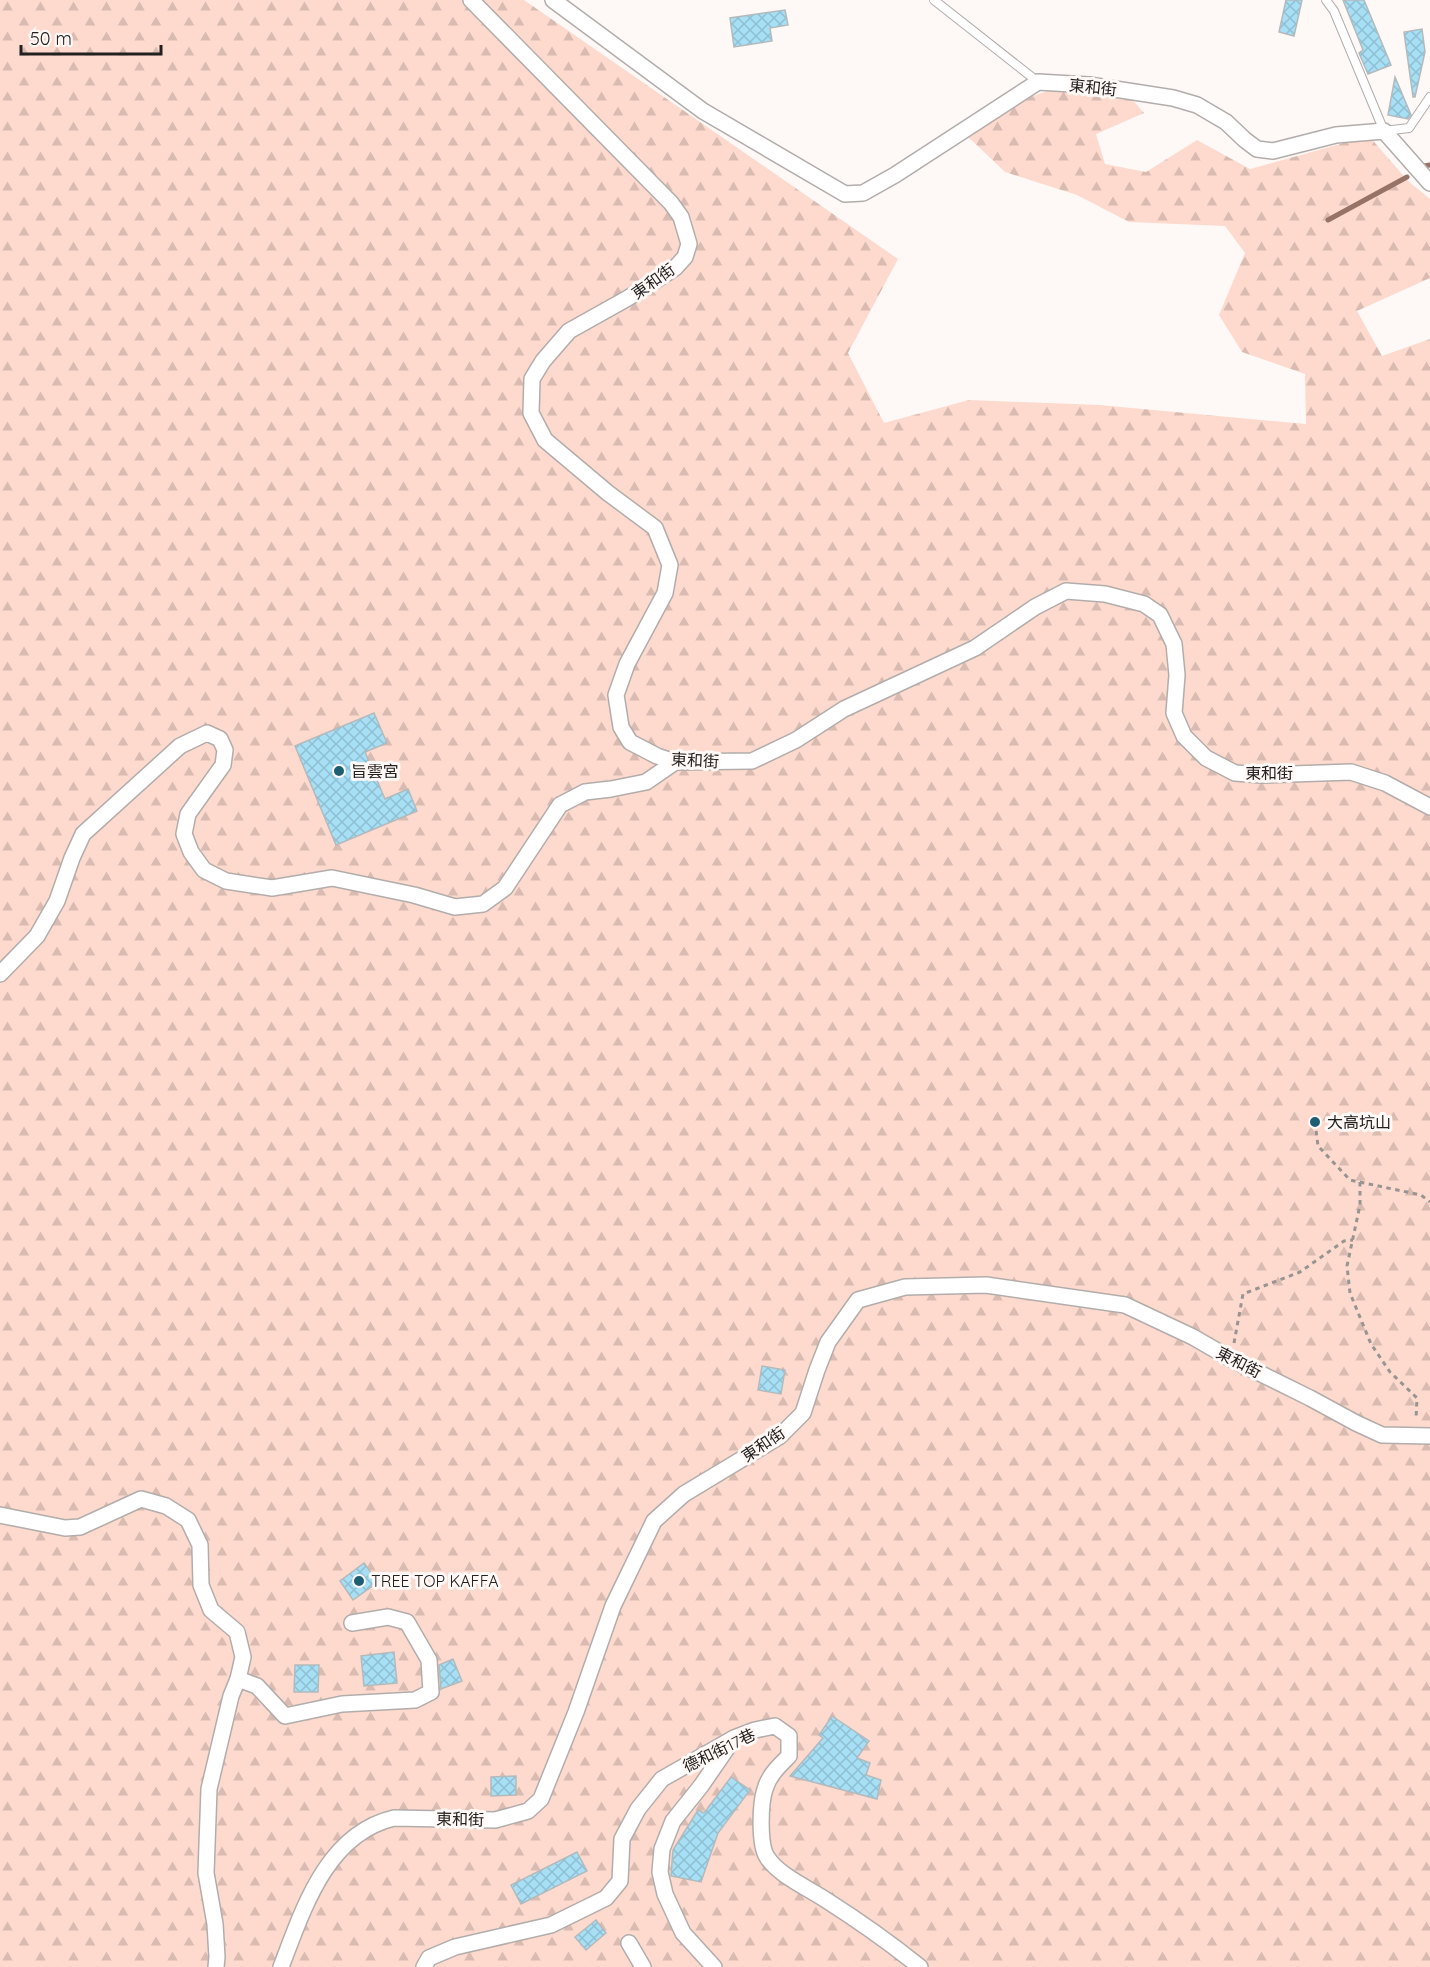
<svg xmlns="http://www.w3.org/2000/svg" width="1430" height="1967" font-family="Quicksand,'Noto Sans TC',sans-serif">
	<defs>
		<pattern id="forest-firs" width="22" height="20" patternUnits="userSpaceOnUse" patternTransform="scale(1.5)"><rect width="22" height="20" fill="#fedace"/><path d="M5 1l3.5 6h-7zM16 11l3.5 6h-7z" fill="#d9bbb1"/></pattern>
		<pattern id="building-cross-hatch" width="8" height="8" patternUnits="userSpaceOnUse" patternTransform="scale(1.5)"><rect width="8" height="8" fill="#a7dff5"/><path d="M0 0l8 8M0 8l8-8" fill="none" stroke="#8fbfd2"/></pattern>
	</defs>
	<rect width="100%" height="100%" fill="#fef8f6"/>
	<!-- forest -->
	<path fill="url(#forest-firs)" d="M0,0H524L898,259L848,353L884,423L969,400L1099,405L1306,424L1305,374L1242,352L1219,315L1245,253L1225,226L1129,222L1077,195L1005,172L965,134L1031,97L1050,90L1131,98L1144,113L1096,134L1105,164L1146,172L1197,140L1250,169L1369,136L1408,181L1430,199V278L1357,311L1382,356L1430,339V1967H0Z"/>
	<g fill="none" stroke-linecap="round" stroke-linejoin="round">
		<!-- stream -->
		<g stroke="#967267" stroke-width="5">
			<path d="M1424,166L1430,165"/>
			<path d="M1328,220L1407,177"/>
		</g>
	</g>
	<!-- building -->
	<g fill="url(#building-cross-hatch)" stroke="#b4babc" stroke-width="1.5">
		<path d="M1286,0H1302L1294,36L1279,32Z"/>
		<path d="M1343,0H1364L1391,65L1368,74L1359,53L1363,50Z"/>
		<path d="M785,10L788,25L770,28L772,41L734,47L730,18Z"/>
		<path d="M1422,29L1425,52L1415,97H1413L1404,32Z"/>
		<path d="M1395,77L1411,115L1408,119L1388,115Z"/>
		<path d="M374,713L387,743L365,752L385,799L408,789L417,811L336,845L295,746Z"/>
		<path d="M762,1366L785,1370L781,1394L758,1390Z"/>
		<path d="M364,1563L378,1582L353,1600L340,1581Z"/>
		<path d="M394,1652L397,1683L364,1686L361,1656Z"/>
		<path d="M453,1659L462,1681L441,1689L439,1665Z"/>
		<path d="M295,1665H319L318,1692H294Z"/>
		<path d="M832,1716L869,1741L857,1758L870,1763L866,1775L881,1780L877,1799L790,1776L823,1738L819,1735Z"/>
		<path d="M516,1776V1795L491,1796V1777Z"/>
		<path d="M731,1777L750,1790L718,1833L701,1882L671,1876L673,1850L698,1810L704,1813Z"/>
		<path d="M577,1852L587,1871L521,1904L511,1885Z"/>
		<path d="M596,1920L606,1933L586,1950L575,1937Z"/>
	</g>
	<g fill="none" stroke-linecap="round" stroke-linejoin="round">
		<defs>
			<g id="lane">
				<path d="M934,0L1038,82"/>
				<path d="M1326,0L1334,11L1384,131L1409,128L1430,97"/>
			</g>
			<g id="street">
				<path d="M471,0L671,203L681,217L689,244L685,257L675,268L628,298L569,331L543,361L532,379L531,413L545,440L608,493L655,528L670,565L665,593L627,664L616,695L621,727L630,742L657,756L675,762L752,761L796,740L844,709L975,648L1035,607L1066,591L1105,594L1144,604L1160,615L1174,644L1177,675L1174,713L1184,736L1206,758L1235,773L1262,775L1351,772L1385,783L1430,807"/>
				<path d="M553,0L703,111L845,194L863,193L895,175L1038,82L1089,85L1173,98L1197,105L1226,122L1245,140L1257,149L1273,151L1336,135L1384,131L1430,183"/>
				<path d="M0,974L37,936L57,901L72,858L83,834L180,746L207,733L220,739L225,750L223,765L188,814L184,834L191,852L204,870L226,881L272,888L332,878L414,895L455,907L483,904L505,888L560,805L585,792L611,789L646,782L675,762"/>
				<path d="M0,1515L65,1528L80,1527L141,1499L166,1506L188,1520L200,1545L201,1585L211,1610L237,1632L243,1657L238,1679L231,1696L209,1789L206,1873L215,1924L217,1957L216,1967"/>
				<path d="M238,1679L257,1686L285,1716L342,1704L415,1700L431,1692L429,1660L407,1622L388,1617L352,1623"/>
				<path d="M629,1943L643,1967"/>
				<path d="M281,1967C303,1910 326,1834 394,1818L495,1820L528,1811L541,1799L576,1712L613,1606L654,1521L684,1494L780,1436L803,1413L817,1370L828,1342L858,1300L905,1287L986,1285L1125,1305L1193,1337L1231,1359L1310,1398L1356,1423L1382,1435L1430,1436"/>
				<path d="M424,1967L429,1958L455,1947L551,1925L606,1898L620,1881L622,1839L638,1809L662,1779L734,1738L755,1730L775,1726L789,1736V1756C779,1766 769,1775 765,1789C760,1804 759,1845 767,1857C778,1875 808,1888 826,1900C859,1921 890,1943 920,1967"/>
				<path d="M714,1967L683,1933L665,1894L660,1872L662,1849L673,1821L701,1786L732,1741"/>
			</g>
		</defs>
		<!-- lane casing -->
		<use href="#lane" stroke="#b2adab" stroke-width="10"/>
		<!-- street casing -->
		<use href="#street" stroke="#b2adab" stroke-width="18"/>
		<!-- path -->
		<g stroke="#989492" stroke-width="3" stroke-dasharray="4.5 4.5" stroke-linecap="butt">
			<path d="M1315,1122L1318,1146L1350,1180L1421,1195L1430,1202"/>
			<path d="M1360,1182V1205L1347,1266L1350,1293L1371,1344L1390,1372L1417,1398L1416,1419"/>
			<path d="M1234,1343L1243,1294L1300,1272L1344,1241L1353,1240"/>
		</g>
		<!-- lane -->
		<use href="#lane" stroke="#fff" stroke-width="8"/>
		<!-- street -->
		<use href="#street" stroke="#fff" stroke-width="15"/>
	</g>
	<!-- markers -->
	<g fill="#1e5e73" stroke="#fef8f6" stroke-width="2">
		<circle cx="339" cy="771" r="6"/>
		<circle cx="1315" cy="1122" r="6"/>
		<circle cx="359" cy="1581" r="6"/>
	</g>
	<g text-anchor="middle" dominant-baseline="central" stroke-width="6" stroke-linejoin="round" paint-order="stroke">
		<!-- street labels -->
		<g font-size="16" fill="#232120" stroke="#fef8f6">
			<text transform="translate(1093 87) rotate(6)">東和街</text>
			<text transform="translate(653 281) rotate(-35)">東和街</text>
			<text transform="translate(695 760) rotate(3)">東和街</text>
			<text x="1269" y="773">東和街</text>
			<text transform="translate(1239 1362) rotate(27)">東和街</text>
			<text transform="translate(763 1444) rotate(-34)">東和街</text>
			<text transform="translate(719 1750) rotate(-26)">德和街17巷</text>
			<text transform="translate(460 1819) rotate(1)">東和街</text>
		</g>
		<!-- poi labels -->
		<g font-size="16" fill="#232120" stroke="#fef8f6" text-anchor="start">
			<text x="351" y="771">旨雲宮</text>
			<text x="1327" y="1122">大高坑山</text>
			<text x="371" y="1581">TREE TOP KAFFA</text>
		</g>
	</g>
	<!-- scale -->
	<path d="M21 45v9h140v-9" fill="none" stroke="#232120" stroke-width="3"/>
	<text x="30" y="45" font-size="18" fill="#232120" stroke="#fef8f6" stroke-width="4.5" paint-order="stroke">50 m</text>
</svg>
